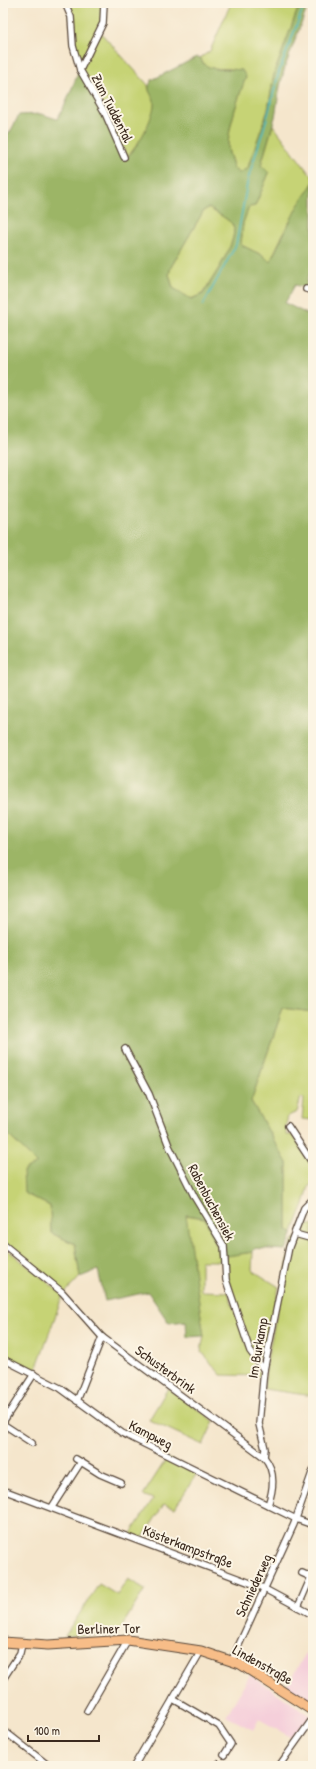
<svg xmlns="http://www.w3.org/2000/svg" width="316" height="1769" font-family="'Patrick Hand',sans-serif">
	<rect width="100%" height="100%" fill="#fcf5e5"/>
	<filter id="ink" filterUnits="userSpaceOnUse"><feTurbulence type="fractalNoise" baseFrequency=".025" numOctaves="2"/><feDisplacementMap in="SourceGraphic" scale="8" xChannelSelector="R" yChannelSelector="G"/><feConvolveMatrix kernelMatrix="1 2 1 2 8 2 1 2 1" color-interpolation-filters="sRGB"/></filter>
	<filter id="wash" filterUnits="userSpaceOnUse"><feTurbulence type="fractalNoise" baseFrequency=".012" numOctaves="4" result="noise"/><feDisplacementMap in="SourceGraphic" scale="16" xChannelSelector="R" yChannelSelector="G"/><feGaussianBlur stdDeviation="0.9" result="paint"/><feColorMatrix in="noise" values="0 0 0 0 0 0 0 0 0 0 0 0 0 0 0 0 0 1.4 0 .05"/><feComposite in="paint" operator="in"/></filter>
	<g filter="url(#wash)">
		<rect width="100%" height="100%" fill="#f5e6cc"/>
		<!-- built -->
		<g fill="#f5cfda">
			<path d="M313,1641V1706L286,1687Z"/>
			<path d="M250,1675L311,1716L294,1739L259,1719L253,1730L226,1716Z"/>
		</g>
		<!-- green -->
		<g fill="#c6d374" stroke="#807e49">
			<path d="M67,3H103V17L80,67Z"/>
			<path d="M231,3H300L274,74L268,110L250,161L248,168L239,173L233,168C232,160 231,160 229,153C224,139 240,92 246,77C242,74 236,69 231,69C218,67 208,73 200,58L210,51Z"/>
			<path d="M100,32L148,85C148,92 153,95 154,102C158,115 136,148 127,157L116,133L82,70Z"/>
			<path d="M273,125L309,173L313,175V183L283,234L270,262L264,256L241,245L243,223L249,207L255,206L269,173L261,165Z"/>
			<path d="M209,208C216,213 227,218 232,224C242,237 210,282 202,294L191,299L173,288L169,274L171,267L204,210Z"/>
			<path d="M283,1008L313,1012V1120L302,1119L304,1099L301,1097L297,1112L288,1116L286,1125V1135H293L313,1167V1183L309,1186L304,1204L293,1232L287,1230V1163L251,1101Z"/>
			<path d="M3,1130L38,1163L24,1193L50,1206L51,1233L75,1244L80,1277L65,1293L3,1241Z"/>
			<path d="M185,1215L205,1218L223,1261H201V1291L228,1292L249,1351L261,1376L221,1375L201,1351L204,1336Z"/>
			<path d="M301,1224L313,1225V1236L298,1233Z"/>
			<path d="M296,1237L313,1241V1396L264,1389L267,1360L292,1241Z"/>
			<path d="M3,1246L63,1295L35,1372L3,1355Z"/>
			<path d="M253,1252L252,1270L279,1287L264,1361L252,1350L228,1280L225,1256Z"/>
			<path d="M168,1388L214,1421L203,1445L149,1420Z"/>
			<path d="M167,1458L197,1473L175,1508L164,1504L142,1539L130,1535L153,1499L143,1495Z"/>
			<path d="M128,1579L145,1589L117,1634L65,1636L99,1584L117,1595Z"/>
		</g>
		<!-- forest -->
		<path fill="#9cb566" stroke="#6c7042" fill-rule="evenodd" d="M300,3H309L285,67L280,86L275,117L261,165L269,173L255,206L249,207L243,223L241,245L264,256L270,262L297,207L313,183V267L307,279L306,288L295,285L285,303L313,317V1012L283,1008L251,1101L287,1163V1230L293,1232L286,1250L254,1248L253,1252L221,1257L205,1218L186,1215L204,1336L187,1337L186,1321L169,1323L148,1292L105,1301L98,1270L80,1277L75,1244L51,1233L50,1206L24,1193L23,1171L37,1163L3,1130V133L9,134L19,115L41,114L57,119L65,105L79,71L91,90L124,159C136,153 153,118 154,105C156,94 143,93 152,80L197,57L201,58L202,62C213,73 227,68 242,70L246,77C240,92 224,139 229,153C231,160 232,161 233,168L239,173L248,168L250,161L268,110L274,74ZM209,208C216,213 227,218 232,224C242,237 210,282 203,294L191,299L173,288L169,274L171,267L204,210Z"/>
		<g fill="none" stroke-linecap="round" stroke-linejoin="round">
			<!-- stream -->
			<path stroke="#49b8bf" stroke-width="1.5" d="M203,305L236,245L248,179L267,118L279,72L305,3"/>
		</g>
	</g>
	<g filter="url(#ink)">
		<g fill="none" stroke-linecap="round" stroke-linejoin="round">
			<defs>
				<g id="minor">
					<path d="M65,3L71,17L73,46L80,70L104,111L124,157"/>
					<path d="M80,70L103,23L104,3"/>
					<path d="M306,289L313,291"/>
					<path d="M125,1049L149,1094L169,1146L195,1198L224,1246L226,1280L250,1351L264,1370"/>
					<path d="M288,1126L313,1164"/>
					<path d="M295,1234L313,1239"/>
					<path d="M3,1244L62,1292L102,1337L264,1457C276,1471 274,1488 268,1505"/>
					<path d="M3,1359L60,1388L122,1433L296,1519L313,1525"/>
					<path d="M77,1401L102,1337"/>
					<path d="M3,1422L34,1374"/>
					<path d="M3,1424L32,1443"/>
					<path d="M264,1457L265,1449L259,1424L264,1370L289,1247L304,1208L313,1199"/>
					<path d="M81,1462L100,1474L121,1483"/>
					<path d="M3,1490L261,1587L313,1615"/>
					<path d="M52,1507L81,1462L76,1459"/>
					<path d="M298,1607L311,1577L302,1573"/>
					<path d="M232,1660L294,1524L313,1470"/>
					<path d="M3,1679L20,1653L22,1644"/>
					<path d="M173,1699L219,1726L231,1744L224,1755"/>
					<path d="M87,1711L128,1640"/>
					<path d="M3,1730L49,1766"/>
					<path d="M134,1766L201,1651"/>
					<path d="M217,1766L218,1764"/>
					<path d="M279,1766L313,1718"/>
				</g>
				<path id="primary" d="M3,1642L48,1645L128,1640L201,1651L240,1664L313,1711"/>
			</defs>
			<!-- minor casing -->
			<use href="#minor" stroke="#574638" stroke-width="8"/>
			<!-- primary casing -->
			<use href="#primary" stroke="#574638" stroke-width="11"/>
			<!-- minor -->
			<use href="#minor" stroke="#fff" stroke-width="5.5"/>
			<!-- primary -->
			<use href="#primary" stroke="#f7bd88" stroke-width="9"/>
		</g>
	</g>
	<g text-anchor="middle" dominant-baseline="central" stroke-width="4" stroke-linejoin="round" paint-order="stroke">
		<!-- street labels -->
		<g font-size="14" fill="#3b2a1e" stroke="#fcf5e5">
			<text transform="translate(113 108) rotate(63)">Zum Tuddental</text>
			<text transform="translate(212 1202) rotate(62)">Rabenbuchensiek</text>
			<text transform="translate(257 1348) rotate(-80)">Im Burkamp</text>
			<text transform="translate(166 1369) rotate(36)">Schusterbrink</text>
			<text transform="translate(151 1434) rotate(27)">Kampweg</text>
			<text transform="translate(188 1546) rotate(21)">Kösterkampstraße</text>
			<text transform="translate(253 1585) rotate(-65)">Schniederweg</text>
			<text transform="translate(109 1628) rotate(-1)">Berliner Tor</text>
			<text transform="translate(263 1664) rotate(29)">Lindenstraße</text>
		</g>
	</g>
	<!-- margin -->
	<rect width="316" height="1769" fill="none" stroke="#fcf5e5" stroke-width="16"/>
	<!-- scale -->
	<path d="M28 1735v6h71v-6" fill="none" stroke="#3b2a1e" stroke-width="2"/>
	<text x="34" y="1735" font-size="12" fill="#3b2a1e" stroke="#fcf5e5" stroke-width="3" paint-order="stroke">100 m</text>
</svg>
